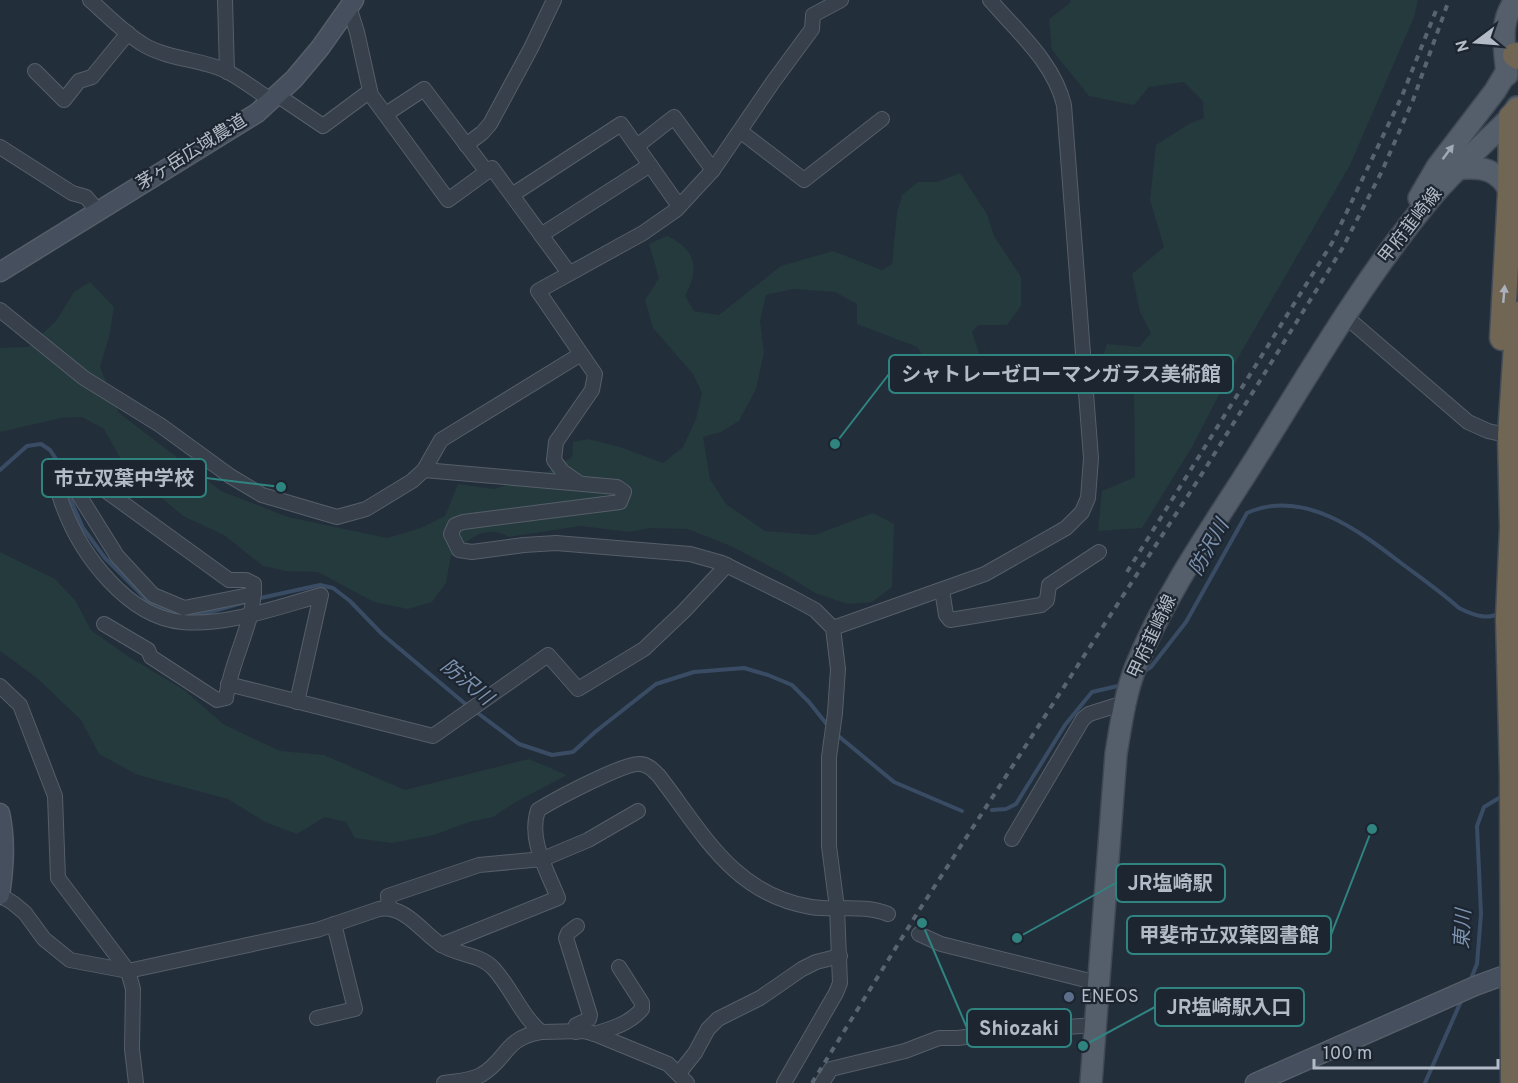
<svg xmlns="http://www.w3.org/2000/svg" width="1518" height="1083" font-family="Overpass,'Noto Sans JP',sans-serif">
	<rect width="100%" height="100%" fill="#232e3b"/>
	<!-- green -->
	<g fill="#253a3c">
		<path d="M1071,0H1418L1414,17L1350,165L1239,356L1192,447L1142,528L1098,531L1102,491L1135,477L1134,389L1125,371L1101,361L1107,344L1139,347L1151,333L1140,312L1132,274L1164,247L1150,200L1156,145L1189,124L1204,118L1203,101L1184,82L1149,87L1134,105L1089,96L1052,50L1049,19L1069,4Z"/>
		<path d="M960,173L987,214L994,236L1021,277V306L1007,325H978L972,332L983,366L960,381H940L917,347L857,324V304L835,292L793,289L766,295L760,321L764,353L756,389L739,421L721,432L703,437L710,479L726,504L765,531L815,535L873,513L894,524L892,587L872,602L848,604L815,593L786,575L733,547L688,529L650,528L629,532L580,526L509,537C484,523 469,540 451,555L446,583L432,602L408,609L374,602L318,572L286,571L263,566L224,535L183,516L124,465L104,429L82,417L61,418L0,432V348L28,347L56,321L74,292L90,282L114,307L109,337L100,367L119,413L221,491L288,517L387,538L421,528L445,516L458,484L494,489L549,471L572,457L573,442L588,439L620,447L663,463L683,447L696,419L702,393L693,374L653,328L645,300L659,278L649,244L667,236C696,249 700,269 685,296L694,311L719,315L781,266L833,251L882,270L892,264L897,213L902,195L918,182H937Z"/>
		<path d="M0,552L55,579L75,600L91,630L129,657L184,690L223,724L280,751L324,755L405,790L529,759L567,775L514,803L493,817L469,822L434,835L392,843L355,838L346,822L325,817L297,834L265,822L228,799L138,775L99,754L81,720L37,678L0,651Z"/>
	</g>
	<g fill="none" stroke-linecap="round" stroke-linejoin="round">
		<!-- stream -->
		<g stroke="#394c64" stroke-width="4">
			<path d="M0,470L27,446L41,444L50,450L58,462L65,487L83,528L105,558L150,603L178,615L203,614L249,601"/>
			<path d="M256,599L320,585L333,588L350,601L382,634L469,707"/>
			<path d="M1143,672L1151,667L1186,622L1247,513C1303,488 1358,530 1401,563C1421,578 1441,592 1459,608C1471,614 1487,621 1499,613"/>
			<path d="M475,711L519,744L552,755L573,752L595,732L656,684L694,672L744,668L768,675L792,685L809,702L829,727"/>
			<path d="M836,734L894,782L962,811"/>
			<path d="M992,810L1006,809L1016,804L1065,725L1092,692L1122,685"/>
			<path d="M1470,981L1477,964L1481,914L1477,826L1484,807L1504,795"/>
			<path d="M1425,1083L1462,999"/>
		</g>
		<defs>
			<g id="street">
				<path d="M90,0C107,15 124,33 144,45C168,59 199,59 224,70C241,78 255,90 271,100"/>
				<path d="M225,0L227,72"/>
				<path d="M349,7L357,32L371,95L448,200L492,168L569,273"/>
				<path d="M35,71L64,100L79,81L92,77L128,33"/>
				<path d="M277,95L323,126L370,91"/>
				<path d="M386,114L424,89L487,172"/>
				<path d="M740,131L804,180L882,119"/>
				<path d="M466,145L482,133L490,124L531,48L554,0"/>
				<path d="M637,146L674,117L713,170"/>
				<path d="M0,147L72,193L86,197L98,211"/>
				<path d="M512,195L621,124L679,206"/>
				<path d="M541,235L650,165"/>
				<path d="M0,310L84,378L160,425L230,476L262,495L337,517L366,509L412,481L424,470L441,440L581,354"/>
				<path d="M1345,316L1468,422L1488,431L1510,436"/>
				<path d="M424,470L617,487L624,492L620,502L463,522L455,525L451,534L459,550L472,552L524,545L556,543L690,554L722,563L789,596L815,610L833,628L838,669L835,713L829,757V846L837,908L840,983L836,993L784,1083"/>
				<path d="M70,474L79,495L117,556L153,595L184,608L254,594"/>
				<path d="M54,475C57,486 59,496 63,506C81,555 128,617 182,622C227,626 278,607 321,595L297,702"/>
				<path d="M91,480L229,580H246L254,584C255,623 231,659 226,698L217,700L151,657L148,650L104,624"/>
				<path d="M579,483L562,471L554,460L556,442L592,390L595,374L538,291L643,233L676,210L713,170L773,82L812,29L813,15L841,0"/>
				<path d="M942,590L946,615L950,620L1041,605L1047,600L1049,585L1099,552"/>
				<path d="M833,628L985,574L1066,528L1082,512L1088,498L1091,458L1064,105C1054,63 1018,32 990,0"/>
				<path d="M228,684L433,736L548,655L578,689L644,649L684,611L727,565"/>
				<path d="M0,686L20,705L55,796L58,878L128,971L133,989L132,1049L136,1083"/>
				<path d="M1012,839L1083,719L1089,714L1124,703"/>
				<path d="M0,895L13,903L25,913L44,939L70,960L128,971L317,930L379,909C405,905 421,931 440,944C457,956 480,953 494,969C512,989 521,1015 541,1032L584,1031L595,1034L668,1064L687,1083"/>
				<path d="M389,907L388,896L479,865L543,859L588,840L638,811"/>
				<path d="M919,934L941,944L1098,983"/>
				<path d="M441,945L558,898C547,870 528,840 538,810C554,800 625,762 640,764C649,765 653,770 659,776C703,833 733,894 811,907C837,911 863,904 888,914"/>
				<path d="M317,1018L355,1009L334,924"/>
				<path d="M576,1032V1025L589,1019L590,1015L566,938L568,933L577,926"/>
				<path d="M594,1034C611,1029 629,1024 642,1009V1003L619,967"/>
				<path d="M679,1073L695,1053L708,1029L718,1019L760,998L802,969L816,962L840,956"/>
				<path d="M444,1083C456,1081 470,1081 481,1075C508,1059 504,1038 541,1032"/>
				<path d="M822,1083L831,1069L905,1051L939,1038H958L1009,1031L1095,1025"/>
			</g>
			<g id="secondary">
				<path d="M0,272L257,113L294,79L320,48L354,0"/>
				<path d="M0,813C6,841 4,867 0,895"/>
				<path d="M1255,1083L1475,986L1513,972"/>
			</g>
			<g id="primary">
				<path d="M1507,75C1505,49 1498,21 1516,0"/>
				<path d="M1457,169C1481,166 1500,169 1510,193"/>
				<path d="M1419,198L1437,167L1495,91L1507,71"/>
				<path d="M1091,1083L1116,754C1121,724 1125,694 1136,666C1166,592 1214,525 1256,458C1312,368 1366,275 1434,194C1458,167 1485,142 1511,117L1517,107"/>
			</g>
			<g id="highway">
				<path d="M1515,55L1518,57"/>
				<path d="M1502,338L1510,193L1511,117L1518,110"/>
				<path d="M1513,1083L1512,776L1508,618L1512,527L1510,436L1518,314"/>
			</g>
		</defs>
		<!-- street casing -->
		<use href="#street" stroke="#555e69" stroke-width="16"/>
		<!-- secondary casing -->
		<use href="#secondary" stroke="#555e69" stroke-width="21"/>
		<!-- primary casing -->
		<use href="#primary" stroke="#404954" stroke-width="24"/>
		<!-- highway casing -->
		<use href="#highway" stroke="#424b56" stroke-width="27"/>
		<!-- street -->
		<use href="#street" stroke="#37404b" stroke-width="14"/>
		<!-- secondary -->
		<use href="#secondary" stroke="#454f5e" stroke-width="18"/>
		<!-- primary -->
		<use href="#primary" stroke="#555f6b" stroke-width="21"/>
		<!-- highway -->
		<use href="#highway" stroke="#716554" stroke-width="24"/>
		<!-- rail -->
		<g stroke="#596472" stroke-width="4" stroke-dasharray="6 6" stroke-linecap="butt">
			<path d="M1127,572L1332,243L1402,96L1437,8"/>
			<path d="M812,1083L918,912L1200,477L1342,249L1382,171L1413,100L1449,0"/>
		</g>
	</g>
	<!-- one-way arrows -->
	<defs><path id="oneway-solid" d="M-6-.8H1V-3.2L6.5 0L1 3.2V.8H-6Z" transform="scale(1.5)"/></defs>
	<use fill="#a0a9b5" href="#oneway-solid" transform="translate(1448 152) rotate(-53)"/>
	<use fill="#acb2bc" href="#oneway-solid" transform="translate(1504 294) rotate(-85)"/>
	<!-- markers -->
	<circle fill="#5c6f8a" stroke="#1c2530" stroke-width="2" cx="1069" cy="997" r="6"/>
	<g text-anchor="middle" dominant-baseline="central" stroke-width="4.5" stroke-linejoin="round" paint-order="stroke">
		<!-- street labels -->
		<g font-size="18" fill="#b3bbc7" stroke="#1c2530">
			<text transform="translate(192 153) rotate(-32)">茅ヶ岳広域農道</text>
			<text transform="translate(1411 226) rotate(-52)">甲府韮崎線</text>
			<text transform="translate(1153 637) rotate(-65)">甲府韮崎線</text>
		</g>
		<!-- poi labels -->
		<g font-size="18" fill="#b3bbc7" stroke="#1c2530" text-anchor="start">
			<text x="1081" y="997">ENEOS</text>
		</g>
		<!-- water labels -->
		<g font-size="20" font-style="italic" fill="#7c92ae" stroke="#1c2530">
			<text transform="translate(1210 548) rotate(-61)">防沢川</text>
			<text transform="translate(466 683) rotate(39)">防沢川</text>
			<text transform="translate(1464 929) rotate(-87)">東川</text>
		</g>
	</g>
	<!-- callouts -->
	<path fill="none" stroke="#308480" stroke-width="2" d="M835 444L889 374M281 487L206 478M1017 938L1116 883M1372 829L1331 935M1083 1046L1155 1007M922 923L967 1028"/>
	<g fill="#308480" stroke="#1c2530" stroke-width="2">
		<circle cx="835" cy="444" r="6"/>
		<circle cx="281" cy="487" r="6"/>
		<circle cx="1017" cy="938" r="6"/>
		<circle cx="1372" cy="829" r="6"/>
		<circle cx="1083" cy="1046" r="6"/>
		<circle cx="922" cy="923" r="6"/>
	</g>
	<g fill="#1c2530" stroke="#308480" stroke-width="2">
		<rect x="889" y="355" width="344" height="38" rx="6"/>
		<rect x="42" y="459" width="164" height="38" rx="6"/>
		<rect x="1116" y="864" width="109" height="38" rx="6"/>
		<rect x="1127" y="916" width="204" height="38" rx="6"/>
		<rect x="1155" y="988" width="149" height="38" rx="6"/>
		<rect x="967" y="1009" width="104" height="38" rx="6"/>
	</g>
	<g font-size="20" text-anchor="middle" font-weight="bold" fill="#b3bbc7">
		<text x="1061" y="381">シャトレーゼローマンガラス美術館</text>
		<text x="124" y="485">市立双葉中学校</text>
		<text x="1170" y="890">JR塩崎駅</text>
		<text x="1229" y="942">甲斐市立双葉図書館</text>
		<text x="1229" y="1014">JR塩崎駅入口</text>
		<text x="1019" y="1035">Shiozaki</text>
	</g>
	<!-- north arrow -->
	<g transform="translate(1476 42) rotate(254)" stroke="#1c2530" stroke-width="4.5" paint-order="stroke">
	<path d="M0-4.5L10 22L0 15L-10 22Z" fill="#b3bbc7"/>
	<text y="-9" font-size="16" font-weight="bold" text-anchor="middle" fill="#b3bbc7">N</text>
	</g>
	<!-- scale -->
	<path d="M1314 1059v9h184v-9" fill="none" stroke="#b3bbc7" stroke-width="3"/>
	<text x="1323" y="1059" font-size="18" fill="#b3bbc7" stroke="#1c2530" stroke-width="4.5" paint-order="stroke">100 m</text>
</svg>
